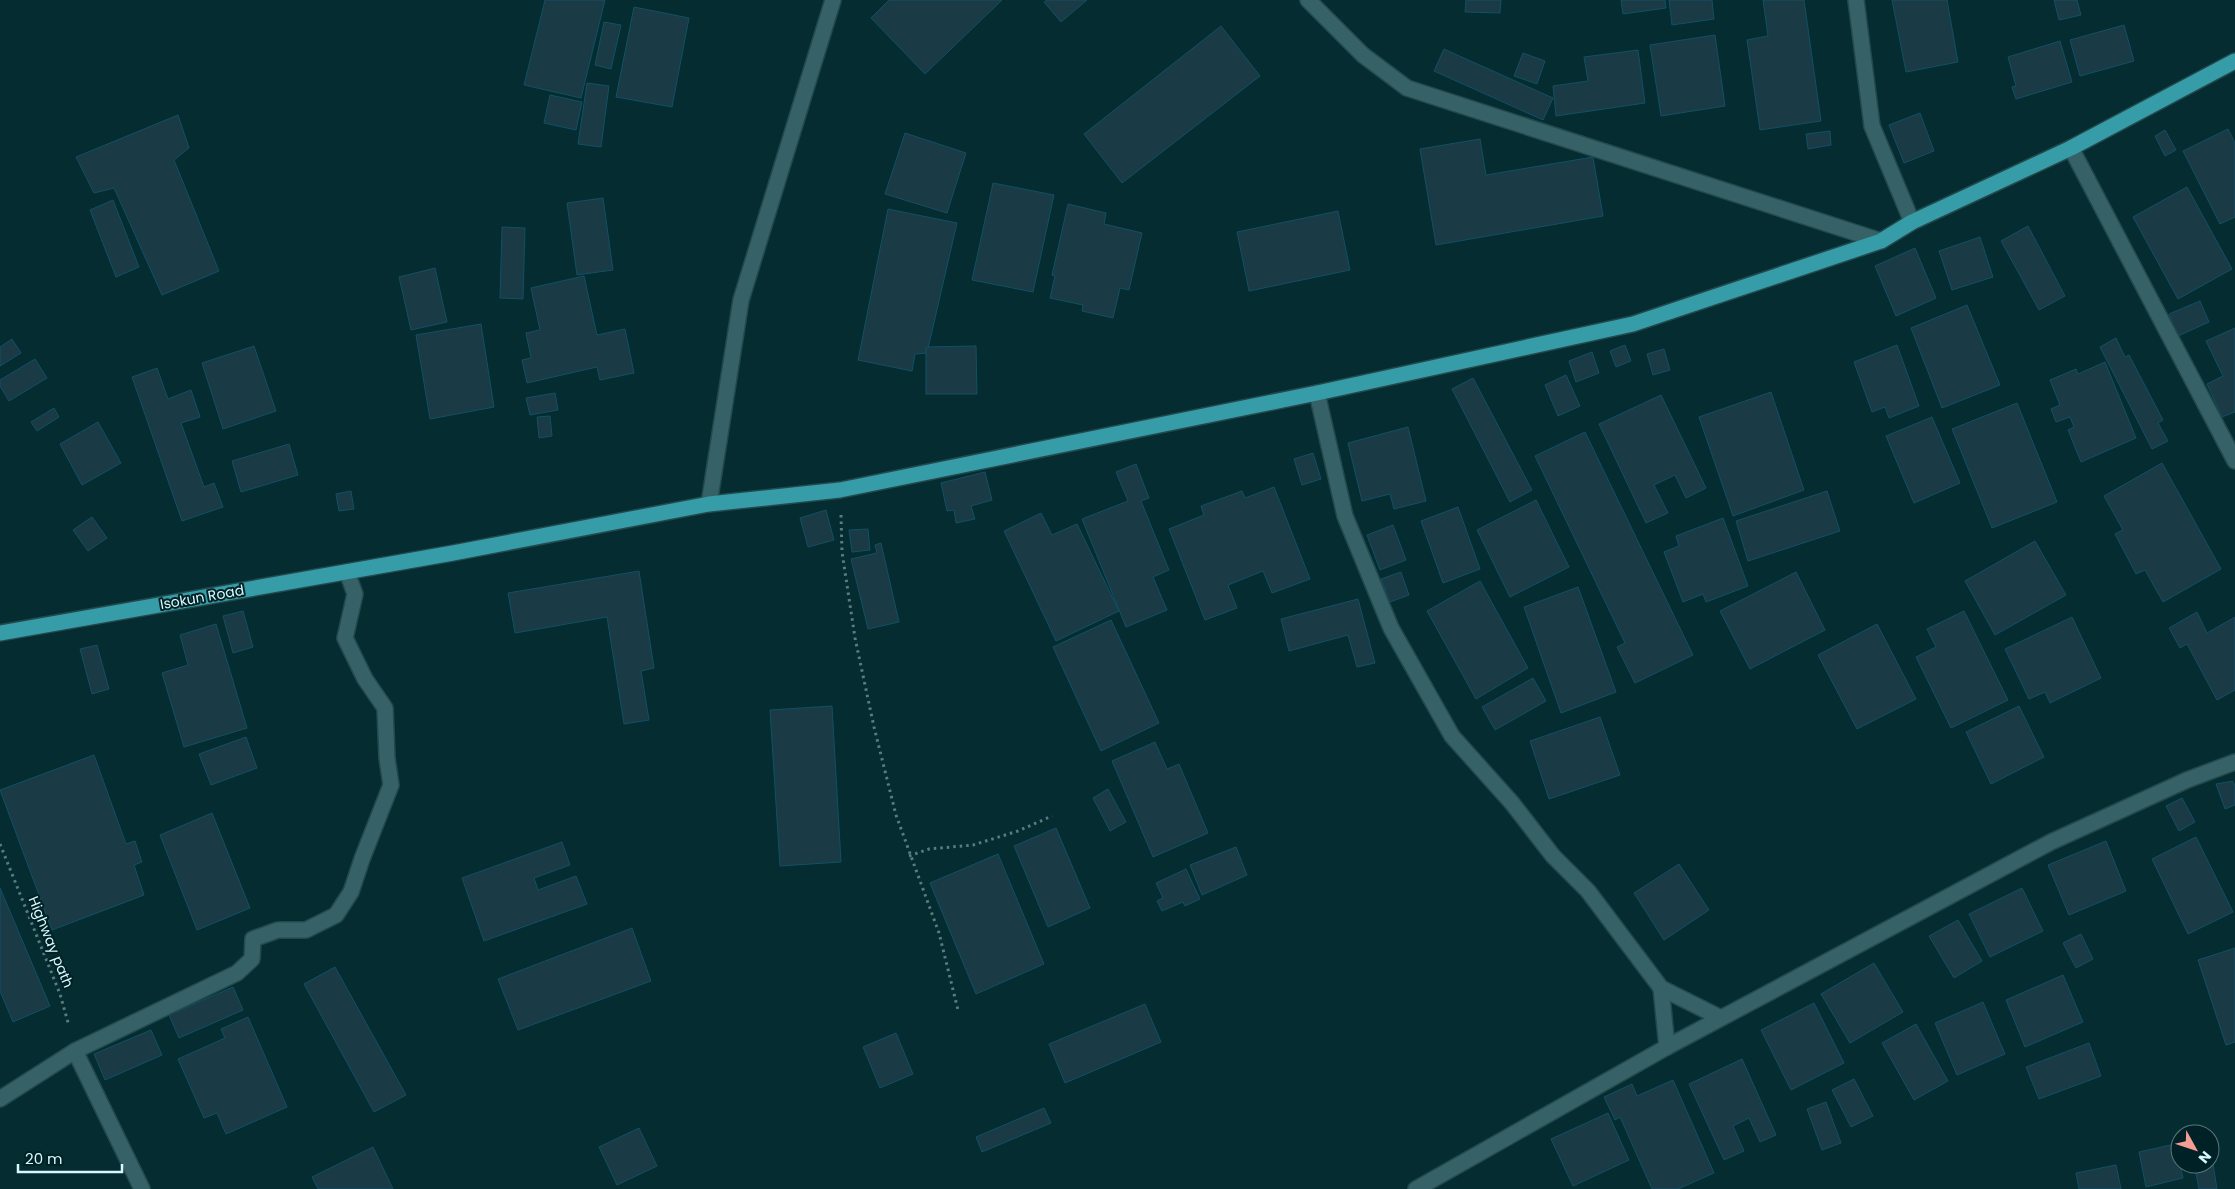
<svg xmlns="http://www.w3.org/2000/svg" width="2235" height="1189" font-family="Poppins,sans-serif">
	<rect width="100%" height="100%" fill="#052c30"/>
	<!-- building -->
	<g fill="#1a3a46" stroke="#105166">
		<path d="M545,0H605L581,98L524,85Z"/>
		<path d="M889,0H1002L925,74L871,18Z"/>
		<path d="M1047,0H1087L1061,22L1044,2Z"/>
		<path d="M1466,0H1501L1500,13L1465,12Z"/>
		<path d="M1621,0H1665L1666,8L1623,14Z"/>
		<path d="M1669,0H1712L1714,19L1672,25Z"/>
		<path d="M1763,0H1804L1821,121L1760,130L1747,40L1768,36Z"/>
		<path d="M1892,0H1947L1958,62L1906,72Z"/>
		<path d="M2054,0H2077L2081,15L2059,20Z"/>
		<path d="M634,7L689,18L672,107L616,97Z"/>
		<path d="M604,22L621,25L611,69L595,65Z"/>
		<path d="M2124,25L2134,61L2080,76L2070,40Z"/>
		<path d="M1221,26L1260,76L1122,183L1084,134Z"/>
		<path d="M1715,35L1725,106L1661,116L1650,45Z"/>
		<path d="M2060,41L2072,82L2016,99L2012,87L2016,86L2008,57Z"/>
		<path d="M1444,49L1553,98L1543,120L1434,71Z"/>
		<path d="M1638,50L1645,103L1556,116L1553,86L1588,81L1584,57Z"/>
		<path d="M1523,53L1545,61L1537,84L1514,76Z"/>
		<path d="M587,83L609,86L601,147L578,144Z"/>
		<path d="M550,95L582,102L576,130L544,123Z"/>
		<path d="M1920,113L1934,151L1904,163L1889,125Z"/>
		<path d="M178,115L189,148L174,160L219,271L162,295L114,188L94,193L76,157Z"/>
		<path d="M2228,129L2235,143V217L2220,224L2183,151Z"/>
		<path d="M2165,130L2176,150L2165,156L2155,136Z"/>
		<path d="M1830,131L1831,145L1808,149L1806,134Z"/>
		<path d="M905,133L966,153L947,213L885,194Z"/>
		<path d="M1480,139L1486,175L1593,157L1603,216L1436,245L1420,149Z"/>
		<path d="M993,183L1054,195L1033,292L972,280Z"/>
		<path d="M2187,187L2232,269L2178,299L2133,217Z"/>
		<path d="M603,198L613,270L577,275L567,203Z"/>
		<path d="M113,200L139,267L116,277L90,210Z"/>
		<path d="M1068,204L1106,213L1104,224L1142,233L1129,290L1120,288L1113,318L1082,311L1083,305L1050,298L1055,276L1052,275Z"/>
		<path d="M888,209L957,223L927,353L915,354L912,371L858,360Z"/>
		<path d="M1338,211L1350,270L1249,291L1237,232Z"/>
		<path d="M2028,226L2065,296L2039,310L2001,241Z"/>
		<path d="M502,227L525,228L523,299L500,298Z"/>
		<path d="M1980,237L1993,277L1952,290L1939,251Z"/>
		<path d="M1915,248L1936,298L1896,316L1875,266Z"/>
		<path d="M435,268L447,322L411,330L399,277Z"/>
		<path d="M584,276L597,335L625,329L634,373L600,380L597,367L527,383L522,360L531,358L526,333L540,330L531,288Z"/>
		<path d="M2200,301L2209,322L2178,336L2169,314Z"/>
		<path d="M1967,305L2000,385L1942,408L1911,328Z"/>
		<path d="M481,324L494,407L430,419L416,335Z"/>
		<path d="M2235,328V412L2222,417L2207,384L2223,376L2206,341Z"/>
		<path d="M2116,338L2125,357L2129,355L2163,420L2158,423L2168,441L2152,449L2100,347Z"/>
		<path d="M12,339L21,353L0,366V347Z"/>
		<path d="M1625,345L1631,361L1616,367L1610,351Z"/>
		<path d="M1897,345L1919,406L1889,418L1885,407L1872,412L1854,362Z"/>
		<path d="M254,346L276,411L223,429L202,363Z"/>
		<path d="M976,346L977,394H926V347Z"/>
		<path d="M1664,349L1670,370L1653,375L1647,354Z"/>
		<path d="M1592,352L1599,373L1576,382L1569,361Z"/>
		<path d="M35,359L47,378L9,401L0,386V380Z"/>
		<path d="M2105,362L2136,438L2081,462L2068,430L2074,427L2070,417L2056,422L2051,409L2060,405L2050,380L2076,369L2078,374Z"/>
		<path d="M157,368L168,399L191,390L200,417L181,423L204,487L214,483L223,507L182,521L132,377Z"/>
		<path d="M1566,375L1580,406L1558,416L1545,385Z"/>
		<path d="M1473,378L1532,490L1510,502L1452,389Z"/>
		<path d="M1771,392L1804,490L1733,516L1699,417Z"/>
		<path d="M555,393L558,410L530,415L526,398Z"/>
		<path d="M1661,395L1706,488L1686,498L1675,475L1654,485L1668,513L1646,523L1599,424Z"/>
		<path d="M2017,403L2057,502L1992,528L1952,429Z"/>
		<path d="M54,408L59,417L37,431L31,422Z"/>
		<path d="M550,416L552,436L539,438L537,417Z"/>
		<path d="M1932,417L1960,483L1914,503L1886,436Z"/>
		<path d="M98,422L121,463L82,485L60,444Z"/>
		<path d="M1408,427L1426,501L1394,509L1390,494L1362,501L1348,443Z"/>
		<path d="M1585,432L1693,655L1635,683L1617,647L1625,643L1535,456Z"/>
		<path d="M289,444L298,475L241,492L232,461Z"/>
		<path d="M1313,453L1321,479L1302,485L1294,459Z"/>
		<path d="M2162,463L2221,569L2163,602L2145,570L2136,574L2115,534L2123,530L2104,496Z"/>
		<path d="M1136,464L1149,498L1141,501L1169,570L1153,577L1167,610L1126,627L1082,519L1128,501L1116,472Z"/>
		<path d="M985,472L992,500L971,506L975,519L956,523L954,510L947,511L941,483Z"/>
		<path d="M1274,487L1310,579L1272,593L1263,571L1228,585L1237,608L1205,620L1169,529L1204,515L1201,506L1242,491L1245,498Z"/>
		<path d="M351,491L354,509L339,511L336,494Z"/>
		<path d="M1827,491L1840,531L1748,561L1736,521Z"/>
		<path d="M1536,500L1569,567L1510,597L1477,530Z"/>
		<path d="M1458,507L1480,569L1443,583L1421,521Z"/>
		<path d="M826,510L834,540L808,547L800,518Z"/>
		<path d="M1041,513L1052,535L1077,524L1119,611L1056,641L1004,531Z"/>
		<path d="M92,517L107,538L88,551L73,530Z"/>
		<path d="M1723,518L1748,586L1706,602L1703,594L1683,602L1664,552L1679,546L1676,536Z"/>
		<path d="M1393,525L1406,560L1380,570L1367,535Z"/>
		<path d="M868,529L870,550L852,552L849,530Z"/>
		<path d="M2035,541L2066,595L1995,635L1965,581Z"/>
		<path d="M881,543L899,622L868,629L851,559L877,553L875,545Z"/>
		<path d="M639,571L654,668L641,671L649,720L624,724L607,617L515,633L508,593Z"/>
		<path d="M1401,572L1409,595L1390,602L1381,579Z"/>
		<path d="M1796,572L1825,630L1750,669L1720,611Z"/>
		<path d="M1480,581L1528,668L1476,699L1427,611Z"/>
		<path d="M1578,587L1616,692L1561,713L1524,607Z"/>
		<path d="M1358,599L1375,663L1357,667L1348,635L1289,651L1281,619Z"/>
		<path d="M243,611L253,647L233,653L223,616Z"/>
		<path d="M1964,611L2008,700L1951,728L1916,657L1936,647L1927,629Z"/>
		<path d="M2197,612L2207,633L2235,617V690L2217,700L2187,644L2180,648L2169,628Z"/>
		<path d="M2072,617L2101,678L2050,703L2045,692L2029,699L2005,649Z"/>
		<path d="M1111,620L1159,723L1101,751L1053,647Z"/>
		<path d="M216,624L247,728L184,747L162,673L188,665L180,635Z"/>
		<path d="M1877,624L1916,699L1857,729L1818,655Z"/>
		<path d="M97,645L109,689L92,694L80,649Z"/>
		<path d="M1533,678L1546,701L1495,730L1482,707Z"/>
		<path d="M832,706L841,862L780,866L770,710Z"/>
		<path d="M2019,706L2044,757L1991,784L1966,732Z"/>
		<path d="M1600,717L1620,775L1549,799L1530,741Z"/>
		<path d="M246,737L257,768L211,785L199,754Z"/>
		<path d="M1155,742L1167,769L1179,764L1208,833L1153,857L1112,761Z"/>
		<path d="M94,755L126,844L135,841L142,862L134,865L144,895L52,930L0,790Z"/>
		<path d="M2233,781L2235,786V805L2225,809L2216,784Z"/>
		<path d="M1108,789L1126,822L1110,831L1093,798Z"/>
		<path d="M2182,798L2195,822L2179,831L2166,806Z"/>
		<path d="M212,813L250,908L197,930L160,835Z"/>
		<path d="M1056,828L1090,908L1048,927L1014,846Z"/>
		<path d="M2196,837L2233,912L2188,934L2152,859Z"/>
		<path d="M2106,841L2126,891L2069,915L2048,865Z"/>
		<path d="M562,842L570,865L534,878L538,890L576,876L587,904L484,941L462,878Z"/>
		<path d="M1236,847L1247,875L1202,895L1190,865Z"/>
		<path d="M998,854L1044,964L976,994L930,883Z"/>
		<path d="M1679,864L1709,910L1664,940L1634,893Z"/>
		<path d="M1186,869L1200,899L1185,906L1183,902L1162,911L1157,901L1163,898L1156,883Z"/>
		<path d="M0,888L50,1006L13,1022L0,991Z"/>
		<path d="M2022,888L2043,931L1990,957L1969,914Z"/>
		<path d="M1958,920L1982,961L1954,978L1929,936Z"/>
		<path d="M632,928L651,981L518,1030L498,979Z"/>
		<path d="M2081,934L2093,959L2076,968L2063,943Z"/>
		<path d="M2235,948V1042L2226,1045L2198,960Z"/>
		<path d="M1874,963L1903,1012L1850,1043L1821,994Z"/>
		<path d="M335,967L406,1095L374,1112L304,984Z"/>
		<path d="M2063,975L2083,1022L2025,1047L2006,1000Z"/>
		<path d="M233,987L243,1010L179,1038L169,1015Z"/>
		<path d="M1983,1002L2005,1054L1957,1075L1935,1023Z"/>
		<path d="M1814,1003L1844,1063L1791,1090L1761,1030Z"/>
		<path d="M1145,1004L1161,1042L1065,1083L1049,1044Z"/>
		<path d="M248,1017L287,1107L226,1134L217,1113L204,1118L178,1059L225,1038L221,1029Z"/>
		<path d="M1916,1024L1948,1081L1914,1100L1882,1043Z"/>
		<path d="M151,1030L162,1055L105,1080L94,1054Z"/>
		<path d="M896,1033L913,1074L880,1088L863,1047Z"/>
		<path d="M2089,1043L2101,1076L2039,1099L2026,1067Z"/>
		<path d="M1742,1059L1776,1135L1760,1142L1749,1118L1733,1126L1744,1151L1724,1160L1689,1084Z"/>
		<path d="M1854,1079L1873,1116L1851,1127L1832,1090Z"/>
		<path d="M1673,1080L1714,1173L1678,1189H1652L1620,1117L1615,1120L1604,1097L1632,1084L1637,1096Z"/>
		<path d="M1826,1102L1841,1143L1822,1150L1807,1109Z"/>
		<path d="M1044,1108L1051,1123L982,1152L976,1137Z"/>
		<path d="M1608,1113L1629,1160L1573,1186L1551,1139Z"/>
		<path d="M639,1128L657,1166L617,1185L599,1147Z"/>
		<path d="M2175,1144L2183,1178L2146,1187L2139,1152Z"/>
		<path d="M373,1147L393,1189H318L312,1177Z"/>
		<path d="M2213,1164L2217,1189H2199L2195,1168Z"/>
		<path d="M2116,1165L2121,1189H2079L2076,1173Z"/>
	</g>
	<g fill="none" stroke-linecap="round" stroke-linejoin="round">
		<defs>
			<g id="street">
				<path d="M1308,0L1363,55L1407,88L1881,241"/>
				<path d="M1856,0L1872,126L1912,222"/>
				<path d="M2071,148L2235,461"/>
				<path d="M1317,393L1345,516L1391,628L1452,736L1512,803L1553,856L1588,891L1661,988L1721,1018"/>
				<path d="M709,504L741,300L833,0"/>
				<path d="M1661,988L1667,1047"/>
				<path d="M75,1051L142,1189"/>
				<path d="M0,1099L75,1051L237,973L252,959L253,939L278,930H306L336,915L351,892L362,859L391,785L387,758L385,708L365,679L345,638L355,594L347,572"/>
				<path d="M1416,1189L1667,1047L2051,842L2187,780L2235,762"/>
			</g>
			<path id="primary" d="M0,633L453,553L709,504L840,490L1317,393L1633,324L1881,241L1912,222L2071,148L2235,61"/>
		</defs>
		<!-- street casing -->
		<use href="#street" stroke="#22494d" stroke-width="18"/>
		<!-- primary casing -->
		<use href="#primary" stroke="#22494d" stroke-width="18"/>
		<!-- path -->
		<g stroke="#587d81" stroke-width="3" stroke-dasharray="2.5 4" stroke-linecap="butt">
			<path d="M841,515L842,552L855,638L874,727L896,815L939,933L958,1010"/>
			<path d="M0,844L60,994L69,1026"/>
			<path d="M909,856L929,849L973,845L1018,831L1052,816"/>
		</g>
		<!-- street -->
		<use href="#street" stroke="#366267" stroke-width="15"/>
		<!-- primary -->
		<use href="#primary" stroke="#369ca7" stroke-width="15"/>
	</g>
	<g text-anchor="middle" dominant-baseline="central" stroke-width="4" stroke-linejoin="round" paint-order="stroke">
		<!-- street labels -->
		<g font-size="14" fill="#d7f9fd" stroke="#002226">
			<text transform="translate(202 597) rotate(-10)">Isokun Road</text>
			<text transform="translate(51 942) rotate(68)">Highway path</text>
		</g>
	</g>
	<!-- north arrow -->
	<g transform="translate(2195 1149) rotate(130)"><circle r="24" fill="#002226" stroke="#56787c"/>
	<path d="M0-4L9 19L0 12L-9 19Z" fill="#f59c94"/>
	<text y="-8" font-size="14" font-weight="bold" text-anchor="middle" fill="#d7f9fd">N</text>
	</g>
	<!-- scale -->
	<path d="M18 1164v8h104v-8" fill="none" stroke="#d7f9fd" stroke-width="2.5"/>
	<text x="25" y="1164" font-size="15" fill="#d7f9fd" stroke="#002226" stroke-width="4" paint-order="stroke">20 m</text>
</svg>
